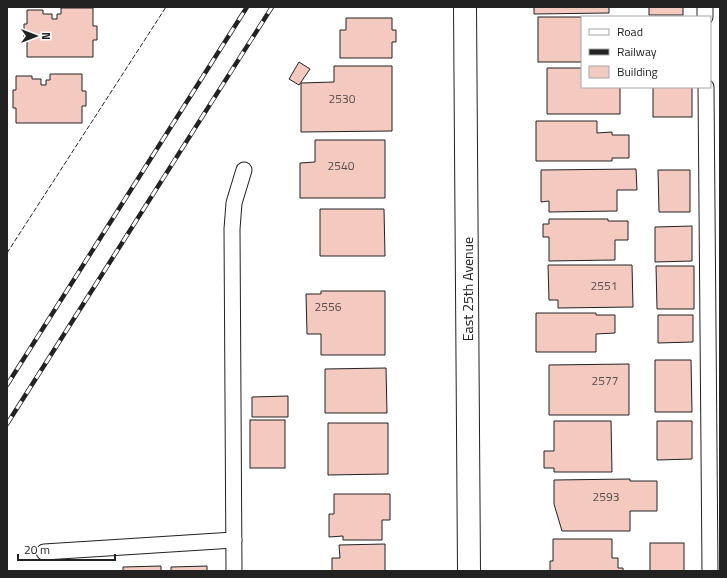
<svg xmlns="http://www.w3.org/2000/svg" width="727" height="578" font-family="'Titillium Web',sans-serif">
	<rect width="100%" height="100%" fill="#fff"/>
	<!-- building -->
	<g fill="#f3c9c0" stroke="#222">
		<path d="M534,7H609V13L534,14Z"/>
		<rect x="649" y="7" width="34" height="8"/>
		<path d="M61,8H93V26H97V40H93V57H27V42H24V24H27V10H43V14H52V19H57V14H61Z"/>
		<rect x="538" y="17" width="44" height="45"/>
		<path d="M346,18H392V30H396V42H392V58H340V30H346Z"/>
		<path d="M299,62L310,69L299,85L289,79Z"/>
		<path d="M334,66H392V131L301,132V83L334,82Z"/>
		<path d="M547,68H582V87H620V114H547Z"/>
		<path d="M50,74H82V91H86V106H82V123H16V108H13V90H16V76H32V79H41V85H46V80H50Z"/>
		<rect x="653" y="87" width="39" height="30"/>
		<path d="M536,121H597V133L612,132V135H629V158H612V161H536Z"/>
		<path d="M315,140H385V198H300V163L315,162Z"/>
		<path d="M636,169L637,190H617V211L549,212V201L541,202V170Z"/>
		<path d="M658,170H690V212H659Z"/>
		<path d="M320,209H384L385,256H320Z"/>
		<path d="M549,219H608V221H628V240H615V260L549,261V237H543V224H549Z"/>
		<path d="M692,226V261L655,262V227Z"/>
		<path d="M548,265H632L633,307L558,308V300H549Z"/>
		<path d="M656,266H694V309H657Z"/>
		<path d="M321,291H385V355H321V334H307L306,294H321Z"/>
		<path d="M536,313H596V315H615V333L596,334V352H536Z"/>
		<path d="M658,315H693V342L658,343Z"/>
		<path d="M655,360H691L692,412H655Z"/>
		<path d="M629,364V415H549V365Z"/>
		<path d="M386,368L387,413H325V369Z"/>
		<path d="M288,396V417H252V397Z"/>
		<rect x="250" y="420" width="35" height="48"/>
		<path d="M554,421H611L612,472H554V468H544V451H554Z"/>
		<path d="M657,421H692V459L657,460Z"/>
		<path d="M328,423H388V474L328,475Z"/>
		<path d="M630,479V481H657V511H630V531H562L554,504V480Z"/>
		<path d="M334,494H390V520H382V540H343V536L329,537V514H334Z"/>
		<path d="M553,539H612V558H618V568H623V571H550V561H553Z"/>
		<rect x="650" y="543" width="34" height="28"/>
		<path d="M385,544V571H332V558H340L339,545Z"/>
		<path d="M161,566V571H123V567Z"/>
		<path d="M207,566V571H171V567Z"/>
	</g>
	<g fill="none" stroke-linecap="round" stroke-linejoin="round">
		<defs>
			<g id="lane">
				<path d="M705,7V17"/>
				<path d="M706,87L710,571"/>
				<path d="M44,552L234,540"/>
				<path d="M234,571L232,229L234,203L244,170"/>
			</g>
			<path id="street" d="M465,7L469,571"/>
		</defs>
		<!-- lane casing -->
		<use href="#lane" stroke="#222" stroke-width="17"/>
		<!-- street casing -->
		<use href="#street" stroke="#222" stroke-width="24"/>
		<!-- lane -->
		<use href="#lane" stroke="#fff" stroke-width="15"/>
		<!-- street -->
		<use href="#street" stroke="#fff" stroke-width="22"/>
		<defs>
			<g id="rail">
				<path d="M7,385L247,7"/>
				<path d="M7,424L272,7"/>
			</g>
		</defs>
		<!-- rail casing -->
		<use href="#rail" stroke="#222" stroke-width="4.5"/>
		<!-- rail -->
		<use href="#rail" stroke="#fff" stroke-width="3" stroke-dasharray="9" stroke-linecap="butt"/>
		<!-- fence -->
		<path stroke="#222" stroke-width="1" stroke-dasharray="5 2" stroke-linecap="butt" d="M7,253L166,7"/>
	</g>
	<g text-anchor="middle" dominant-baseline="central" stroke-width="3" stroke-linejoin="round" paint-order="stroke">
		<!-- number labels -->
		<g font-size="12" fill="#564c4a">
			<text x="342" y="98">2530</text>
			<text x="341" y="165">2540</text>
			<text x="604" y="285">2551</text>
			<text x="328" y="306">2556</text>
			<text x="605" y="380">2577</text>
			<text x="606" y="496">2593</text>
		</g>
		<!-- street labels -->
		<g font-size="14" fill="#222" stroke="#fff">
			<text transform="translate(467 289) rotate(-90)">East 25th Avenue</text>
		</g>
	</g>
	<!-- border -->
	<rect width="727" height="578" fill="none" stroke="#222222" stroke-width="16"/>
	<!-- legend -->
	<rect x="581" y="16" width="130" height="72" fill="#ffffff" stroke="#a7a7a7"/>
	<rect x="589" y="29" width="20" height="6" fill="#ffffff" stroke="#a7a7a7"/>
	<text x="617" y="36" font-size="12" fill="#222222">Road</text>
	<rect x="589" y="49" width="20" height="6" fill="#222222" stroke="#a7a7a7"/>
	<text x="617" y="56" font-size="12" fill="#222222">Railway</text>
	<rect x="589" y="66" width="20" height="12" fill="#f3c9c0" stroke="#a7a7a7"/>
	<text x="617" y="76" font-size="12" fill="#222222">Building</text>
	<!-- north arrow -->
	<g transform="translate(36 36) rotate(90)" stroke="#ffffff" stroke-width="3" paint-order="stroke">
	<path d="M0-3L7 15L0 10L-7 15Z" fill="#222222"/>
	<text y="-6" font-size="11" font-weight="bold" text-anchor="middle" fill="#222222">N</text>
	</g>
	<!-- scale -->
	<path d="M18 554v6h97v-6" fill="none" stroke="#222222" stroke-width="2"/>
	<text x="24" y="554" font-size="12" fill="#222222" stroke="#ffffff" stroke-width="3" paint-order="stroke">20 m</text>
</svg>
